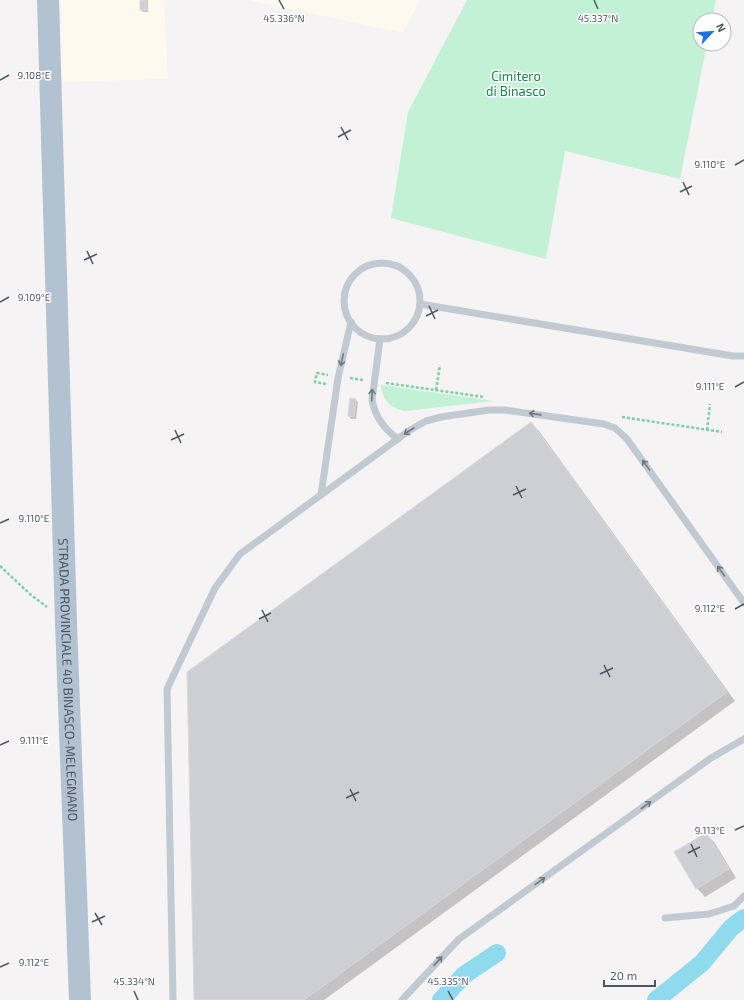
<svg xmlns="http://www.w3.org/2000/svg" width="744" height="1000" font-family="'Exo 2',sans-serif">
	<rect width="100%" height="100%" fill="#f5f3f3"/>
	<!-- commercial -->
	<g fill="#fdf9ef">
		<path d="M61,0H164L168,79L62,82Z"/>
		<path d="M248,0H420L403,33Z"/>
	</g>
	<!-- green -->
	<g fill="#c3f1d5">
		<path d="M467,0H716L712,20H700V44H707L680,179L565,151L546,259L391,218L408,112Z"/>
		<path d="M381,385L494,401L405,411C390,408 382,400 381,385Z"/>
	</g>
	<!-- shadow -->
	<g fill="#0003">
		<path d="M141,0H148V12H143L141,10Z"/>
		<path d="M356,400L358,402L356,419H351L349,416Z"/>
		<path d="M531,423L539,431L735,701L324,1000H195Z"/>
		<path d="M706,834L714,842L736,878L705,897L697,888L675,853Z"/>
	</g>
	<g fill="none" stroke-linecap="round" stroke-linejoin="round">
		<!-- canal -->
		<g stroke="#90daee" stroke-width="18">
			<path d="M441,1000L464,975L497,953"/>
			<path d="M656,1000L702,963L731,928L744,918"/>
		</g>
	</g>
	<!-- building -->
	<g fill="#cdcfd5" stroke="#d7d9de">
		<rect x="140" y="0" width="6" height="10"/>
		<path d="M350,398L356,399L354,417L348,416Z"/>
		<path d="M531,422L727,692L304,1000H194L187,672Z"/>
		<path d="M706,833L729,869L696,889L674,852Z"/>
	</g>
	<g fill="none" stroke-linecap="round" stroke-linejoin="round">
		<!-- path -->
		<g stroke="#7ad0a6" stroke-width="2.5" stroke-dasharray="3 2" stroke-linecap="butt">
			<path d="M350,378L363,380"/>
			<path d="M386,383L484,397"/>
			<path d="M326,384L315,382L317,373L328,375"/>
			<path d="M436,390L440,365"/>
			<path d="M622,417L722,432"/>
			<path d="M707,430L710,404"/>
			<path d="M0,566L31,595L47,607"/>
		</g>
		<!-- lane -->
		<g stroke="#c1cad2" stroke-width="7">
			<circle cx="382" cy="301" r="38"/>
			<path d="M420,304L733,356H744"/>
			<path d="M380,339L372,400C375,416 384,429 398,439"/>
			<path d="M321,495L338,378L351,322"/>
			<path d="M665,918L709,914L734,906L744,896"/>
			<path d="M173,1000L167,689L215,588L240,554L410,430L426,421L441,417L489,410H505L604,424L615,428L627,439L744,603"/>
			<path d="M402,1000L459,939L711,758L744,739"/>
		</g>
		<!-- primary -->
		<path stroke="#b3c2d1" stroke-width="22" id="s1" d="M48,0L66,623L80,1000"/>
	</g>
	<!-- one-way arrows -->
	<defs><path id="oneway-shaft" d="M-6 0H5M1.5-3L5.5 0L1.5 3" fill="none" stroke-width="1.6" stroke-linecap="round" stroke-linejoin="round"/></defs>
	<g stroke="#6e7983">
		<use href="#oneway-shaft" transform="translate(342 360) rotate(102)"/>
		<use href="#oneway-shaft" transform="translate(372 395) rotate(-88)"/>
		<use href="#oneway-shaft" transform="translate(535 414) rotate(-172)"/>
		<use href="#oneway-shaft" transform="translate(409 431) rotate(147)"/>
		<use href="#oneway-shaft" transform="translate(646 465) rotate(-126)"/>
		<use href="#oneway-shaft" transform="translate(721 571) rotate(-125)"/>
		<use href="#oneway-shaft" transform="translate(646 805) rotate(-36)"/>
		<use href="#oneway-shaft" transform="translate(540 881) rotate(-36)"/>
		<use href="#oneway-shaft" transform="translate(438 961) rotate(-47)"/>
	</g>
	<!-- ticks -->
	<path fill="none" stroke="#4a5661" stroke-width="1.5" d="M279,0L284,9M594,0L598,9M0,80L9,75M341,127L348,140M338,137L351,130M735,165L744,160M683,182L689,195M680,192L692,186M87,251L93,264M84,260L97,254M0,302L9,297M429,306L435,319M426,316L438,310M735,387L744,382M175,430L181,443M171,440L184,434M516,486L522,498M513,495L526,489M0,523L9,519M735,609L744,604M262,610L268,622M259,619L271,613M604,665L610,677M600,674L613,668M0,745L9,741M350,789L356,801M346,798L359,792M735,830L744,826M691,844L697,857M688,853L700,847M95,913L102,925M92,922L105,916M0,967L9,963M134,991L138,1000M448,991L453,1000"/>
	<g text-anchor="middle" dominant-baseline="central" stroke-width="3" stroke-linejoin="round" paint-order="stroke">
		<!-- park labels -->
		<g font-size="13" fill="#17864f" stroke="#fff">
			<text x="516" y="76">Cimitero<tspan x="516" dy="15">di Binasco</tspan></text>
		</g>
		<!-- street labels -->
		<g font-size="13" fill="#4a5661" stroke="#fff">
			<text stroke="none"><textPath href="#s1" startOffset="680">STRADA PROVINCIALE 40 BINASCO-MELEGNANO</textPath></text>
		</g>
	</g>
	<g font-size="10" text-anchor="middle" fill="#4a5661" stroke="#fff" stroke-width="3" stroke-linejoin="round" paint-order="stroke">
		<text x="284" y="22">45.336°N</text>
		<text x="598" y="22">45.337°N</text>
		<text x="34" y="79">9.108°E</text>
		<text x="710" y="168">9.110°E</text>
		<text x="34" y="301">9.109°E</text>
		<text x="710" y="390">9.111°E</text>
		<text x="34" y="522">9.110°E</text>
		<text x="710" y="612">9.112°E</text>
		<text x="34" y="744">9.111°E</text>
		<text x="710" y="834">9.113°E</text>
		<text x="34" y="966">9.112°E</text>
		<text x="134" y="985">45.334°N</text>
		<text x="448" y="985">45.335°N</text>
	</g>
	<!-- north arrow -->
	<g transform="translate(712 32) rotate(64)"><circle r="19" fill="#ffffff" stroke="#b7bbc0"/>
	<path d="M0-3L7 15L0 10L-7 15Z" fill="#1a73e8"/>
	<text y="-6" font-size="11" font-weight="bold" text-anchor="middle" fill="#4a5661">N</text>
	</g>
	<!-- scale -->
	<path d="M604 980v6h51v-6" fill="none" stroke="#4a5661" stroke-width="2"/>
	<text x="610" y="980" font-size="12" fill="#4a5661" stroke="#ffffff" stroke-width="3" paint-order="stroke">20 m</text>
</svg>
